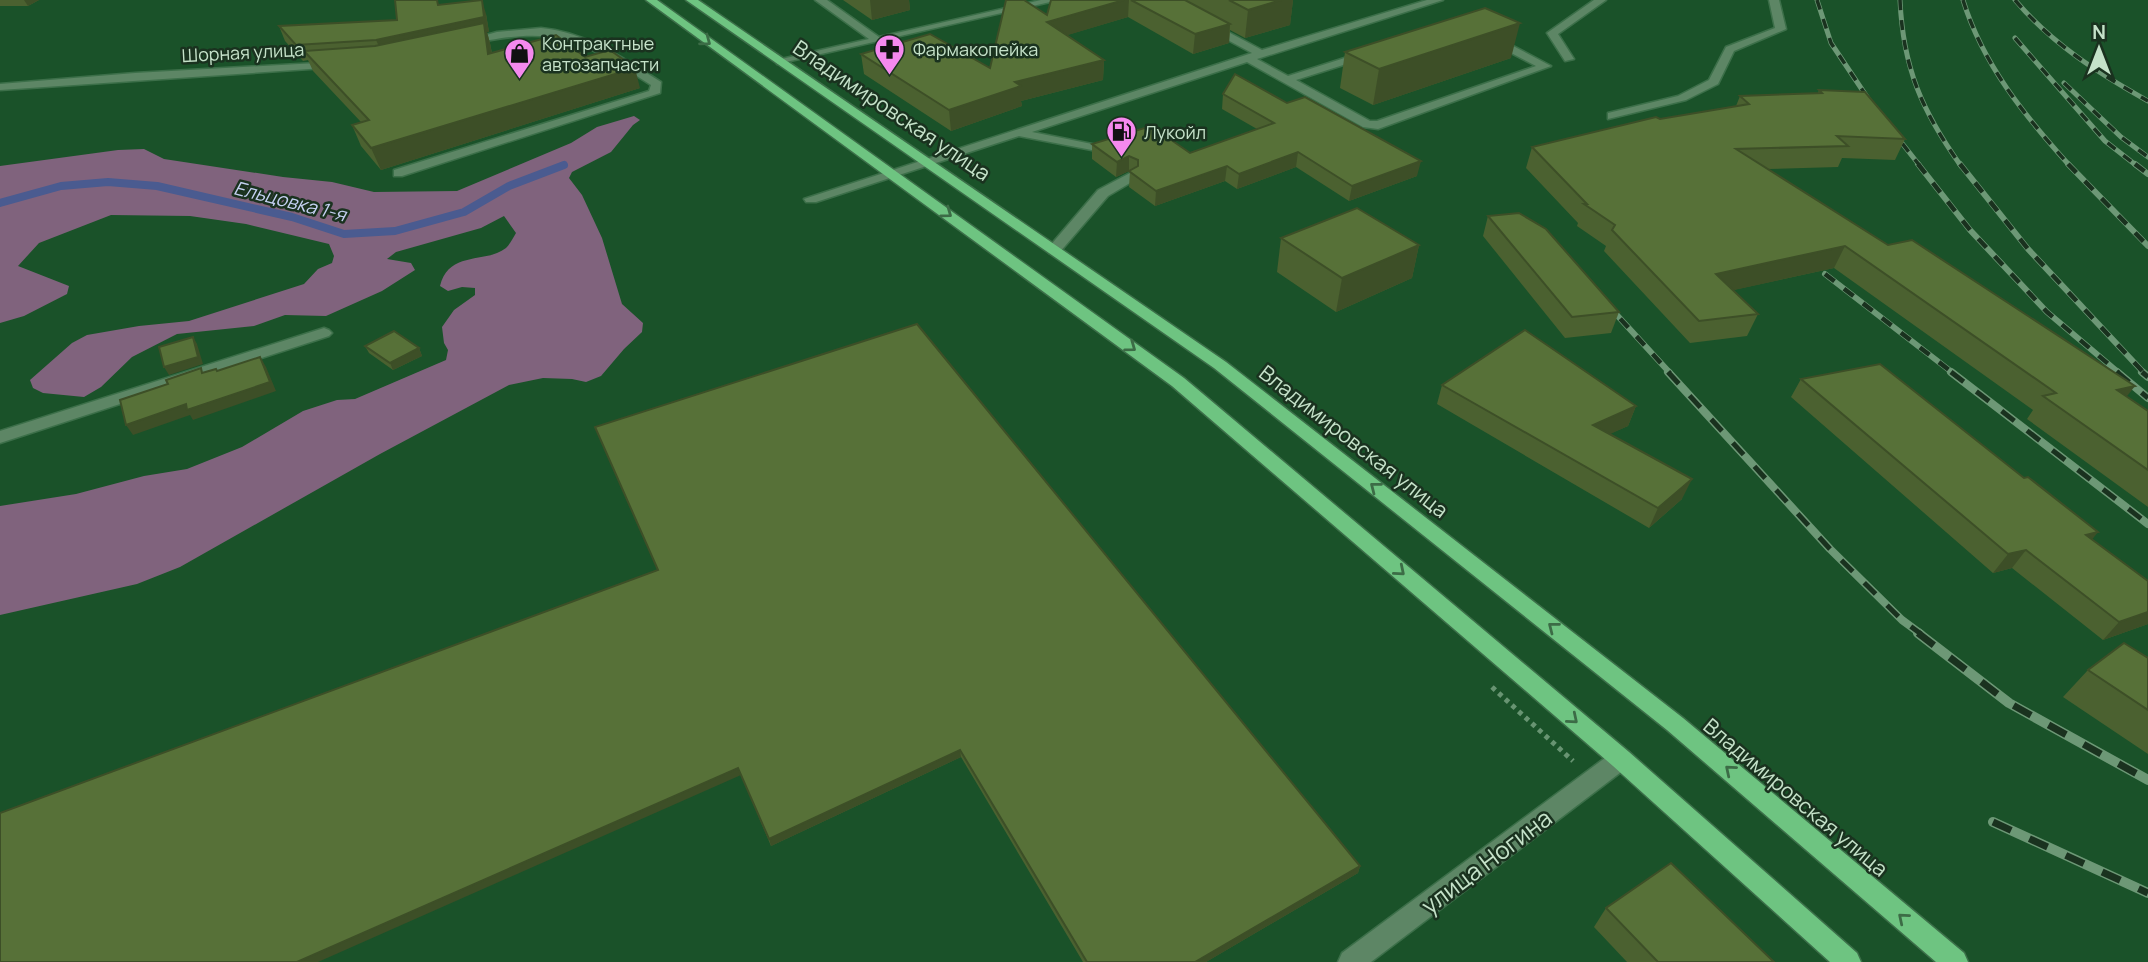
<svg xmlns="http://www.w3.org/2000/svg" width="2148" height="962" font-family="Manrope,sans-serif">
	<rect width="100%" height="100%" fill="#1a5229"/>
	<!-- green -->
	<path fill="#80637d" d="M634,116L640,120L633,125L611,152L572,172L569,178L582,195L602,238L622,304L643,323L642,332L624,349L601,376L586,382L572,379L543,378L509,385L380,454L180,567L137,584L0,615V506L76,494L144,476L187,469L242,447L303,411L337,400L355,399L446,360L448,350L444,343L442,327L454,310L475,295V288L462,287L448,291L440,286C449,250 486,264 506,248C510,244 513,238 516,233L504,216L481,228L396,252L387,259L411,263L415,270L382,291L326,316L285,315L254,326L177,334L132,357L101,387L84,397L43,393L33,388L30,380L72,343L87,335L139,326L189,321L304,284L318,269L332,263L334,256L329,244L246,224L190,216L111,215L39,243L18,266L69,286L67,294L24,316L0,323V166L118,150L144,149L164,159L283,177L332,182L374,192L457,191L571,143L597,127Z"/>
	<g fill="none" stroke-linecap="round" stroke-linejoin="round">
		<!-- stream -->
		<path stroke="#4a5b90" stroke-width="8" d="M0,203L61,186L108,182L157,186L292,217L344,234L395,231L464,212L509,186L564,165"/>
		<defs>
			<g id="minor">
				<path d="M815,0H827L879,37L1041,0H1059L777,64V60L869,39Z"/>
				<path d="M1427,0H1443L1257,59L1288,76L1354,55H1362V59L1296,80L1370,121H1377L1536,66L1490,42V38H1498L1551,66L1378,129L1363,127L1247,62L1032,132L1097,145V151L1019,136L816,202H806L804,199L1252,53L1207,29V25H1215L1262,50Z"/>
				<path d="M1594,0H1606L1558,34L1574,59L1565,61L1547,33Z"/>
				<path d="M1769,0H1779L1786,29L1734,51L1718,84L1686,100L1608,119V113L1678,96L1709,80L1726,47L1775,28Z"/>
				<path d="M541,28C586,32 623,58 661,82L660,93L402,176H394V170L649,91L651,85C576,37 555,25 466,45L461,42L497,32Z"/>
				<path d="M335,62L339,63V67L0,90V84L135,73Z"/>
				<path d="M1130,173L1136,177L1135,180L1108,196L1059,253H1049V247L1098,190Z"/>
				<path d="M324,328L329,330L332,333L329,336L0,443V431Z"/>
				<path d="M1621,750L1629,752L1632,759L1629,766L1371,962H1338L1342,953L1613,752Z"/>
			</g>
			<g id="major">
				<path d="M646,0H657L1184,378L1629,752L1857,953L1861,962H1830L1613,766L1172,386Z"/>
				<path d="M686,0H698L1226,362L1683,718L1964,953L1968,962H1936L1667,730L1214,368Z"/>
			</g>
		</defs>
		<!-- minor casing -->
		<use href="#minor" stroke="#3c6f49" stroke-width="3"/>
		<!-- major casing -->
		<use href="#major" stroke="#3c6f49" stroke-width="3"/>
		<!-- path -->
		<path stroke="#689472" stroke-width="5" stroke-dasharray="4.5 4.5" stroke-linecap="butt" d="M1492,687L1573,761"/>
		<!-- minor -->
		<use href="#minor" fill="#5d8665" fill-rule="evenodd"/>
		<!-- major -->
		<use href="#major" fill="#6ec481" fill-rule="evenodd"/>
		<defs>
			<g id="rail-far3">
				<path d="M1817,0L1831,43L1873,106"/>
				<path d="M1900,0C1903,68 1922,111 1961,166"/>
				<path d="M1963,0C1983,65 2025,116 2070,166"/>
				<path d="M2015,0C2052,44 2098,73 2148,101"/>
				<path d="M2015,38L2105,141L2137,166"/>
				<path d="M2064,83L2121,137L2148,157"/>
				<path d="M1890,128L1920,166"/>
			</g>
			<g id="rail-far2">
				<path d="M1918,164L1970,230L2047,312L2119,373"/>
				<path d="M1960,164L2028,249L2144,373"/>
				<path d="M2068,164L2148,246"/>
				<path d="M2135,164L2148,174"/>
				<path d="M1825,274L1953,373"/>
				<path d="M1604,301L1670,373"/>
			</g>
			<g id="rail-far1">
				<path d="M1668,372L1830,549L1902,620L1921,634"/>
				<path d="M1951,372L2148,524"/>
				<path d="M2117,372L2148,398"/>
				<path d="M2142,372L2148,377"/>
			</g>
			<g id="rail">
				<path d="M1918,633L2009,703L2148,780"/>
				<path d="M1993,822L2148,893"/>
			</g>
		</defs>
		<!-- rail-far3 casing -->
		<use href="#rail-far3" stroke="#6d9876" stroke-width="5"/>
		<!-- rail-far2 casing -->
		<use href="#rail-far2" stroke="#6d9876" stroke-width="6"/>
		<!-- rail-far1 casing -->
		<use href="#rail-far1" stroke="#6d9876" stroke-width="8"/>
		<!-- rail casing -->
		<use href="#rail" stroke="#6d9876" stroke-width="10"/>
		<!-- rail-far3 -->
		<use href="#rail-far3" stroke="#1a321f" stroke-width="3.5" stroke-dasharray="10" stroke-linecap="butt"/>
		<!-- rail-far2 -->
		<use href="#rail-far2" stroke="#1a321f" stroke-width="4.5" stroke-dasharray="12" stroke-linecap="butt"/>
		<!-- rail-far1 -->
		<use href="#rail-far1" stroke="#1a321f" stroke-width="5" stroke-dasharray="16" stroke-linecap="butt"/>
		<!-- rail -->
		<use href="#rail" stroke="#1a321f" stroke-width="7" stroke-dasharray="20" stroke-linecap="butt"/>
	</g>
	<!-- wall -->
	<g fill="#4b6130">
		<path d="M0,0H39L28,6H0Z"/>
		<path d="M843,0H909L910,10L872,20Z"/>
		<path d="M1051,0H1293L1290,25L1245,38L1230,30L1229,43L1193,54L1128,17L1067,35L1104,60L1103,80L1021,101L1022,106L951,131L864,74L861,54L990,68L1047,15Z"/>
		<path d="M441,5L486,14L489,32H487L490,43L492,53L585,57L640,88L381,170L361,146L352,125L361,122L313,71L308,60L303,61L285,41L279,26L397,20Z"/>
		<path d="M1345,52L1511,58L1373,105L1340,88Z"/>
		<path d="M1819,90L1905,139L1895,160L1842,158L1838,167L1767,169L2148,411V507L2027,419L2033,410L1834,268L1733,290L1758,314L1747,336L1690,343L1604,251L1606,246L1577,226L1578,223L1526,168L1532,147L1660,119L1736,106L1740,96L1818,93Z"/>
		<path d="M1223,94L1417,176L1349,201L1296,167L1237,189L1225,181L1155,206L1129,187L1130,171H1129L1116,177L1092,159V144L1190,153L1257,129L1222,109Z"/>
		<path d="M1488,216L1619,312L1611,333L1565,338L1483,236Z"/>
		<path d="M1281,238L1419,245L1412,278L1336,312L1277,272Z"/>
		<path d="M365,346L419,348L422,356L393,370L369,353Z"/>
		<path d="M1801,379L2092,540L2148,581V624L2103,640L2012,568L1993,573L1791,397Z"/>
		<path d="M1442,385L1636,406L1628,426L1609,434L1682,499L1649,528L1437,404Z"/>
		<path d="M595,427L1360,866L1358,873L1206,962H1083L961,757L771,846L741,775L658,570Z"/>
		<path d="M2148,658V754L2063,697L2088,670Z"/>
		<path d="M1606,908L1774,962H1627L1594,927Z"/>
	</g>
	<!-- shaded-wall -->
	<g fill="#3d4f27">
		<path d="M24,0H39L28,6Z"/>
		<path d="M482,0L486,14L489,32H487L490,43L495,75L383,55L376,40Z"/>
		<path d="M870,0H909L910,10L872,20Z"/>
		<path d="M1124,0H1129L1128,17L1048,41L1047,22Z"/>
		<path d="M1281,0H1293L1290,25L1245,38L1248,10Z"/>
		<path d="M1520,23L1511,58L1373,105L1379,69Z"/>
		<path d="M1230,24L1229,43L1193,54L1195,34Z"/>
		<path d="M1104,60L1103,80L1021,101L1022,106L951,131L949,110L1015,82Z"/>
		<path d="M635,68L640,88L381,170L371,148Z"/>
		<path d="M1298,152L1296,167L1237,189L1239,174Z"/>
		<path d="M1129,156V171L1116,177L1117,162Z"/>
		<path d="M1421,161L1417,176L1349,201L1352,186Z"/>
		<path d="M1227,166L1225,181L1155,206L1156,191Z"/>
		<path d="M1419,245L1412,278L1336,312L1342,278Z"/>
		<path d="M1845,246L1834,268L1707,296L1716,274Z"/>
		<path d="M193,337L197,344L203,364L169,375L164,367Z"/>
		<path d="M419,348L422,356L393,370L390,363Z"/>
		<path d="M260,357L266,367L276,391L193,420L190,415L133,435L126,425L186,404Z"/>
		<path d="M2135,386L2117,409V390Z"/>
		<path d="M1636,406L1628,426L1586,445L1593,425Z"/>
		<path d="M1692,479L1682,499L1649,528L1658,508Z"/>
		<path d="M2098,532L2083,551L2086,535Z"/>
		<path d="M2026,550L2012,568L1993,573L2008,554Z"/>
		<path d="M2148,612V624L2103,640L2119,622Z"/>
		<path d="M960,750L961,757L771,846L769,839Z"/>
		<path d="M738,768L741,775L318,962H297Z"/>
		<path d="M1360,866L1358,873L1206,962H1195Z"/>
	</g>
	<!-- building -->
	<g fill="#577138" stroke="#3d4f27" stroke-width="2">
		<path d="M395,0H437L438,5L482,0L484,17L376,40L296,45L279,26L397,20Z"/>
		<path d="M1006,0H1024L1047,15L1051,0H1124L1047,22L1104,60L1015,82L1021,86L949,110L861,54L930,34L990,68Z"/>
		<path d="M1131,0H1185L1230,24L1195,34Z"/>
		<path d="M1229,0H1281L1248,10Z"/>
		<path d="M1485,8L1520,23L1379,69L1345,52Z"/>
		<path d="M484,23L488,54L556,35L585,57L610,50L635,68L371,148L352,125L369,120L304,51L375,46Z"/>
		<path d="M1235,74L1287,103L1305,97L1421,161L1352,186L1298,152L1239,174L1227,166L1156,191L1129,171L1138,166V160L1129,156L1117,162L1092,144L1151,126L1190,153L1274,123L1223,94Z"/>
		<path d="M1819,90L1865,92L1905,139L1837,136L1848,146L1736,149L1888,245L1912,240L2135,386L2117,390L2148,411V470L2043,396L2056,393L1845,246L1716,274L1758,314L1699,321L1612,230L1615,225L1584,204H1587L1532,147L1656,117L1660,119L1749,104L1740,96L1822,93Z"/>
		<path d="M1357,208L1419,245L1342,278L1281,238Z"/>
		<path d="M1519,213L1546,229L1619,312L1572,317L1488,216Z"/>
		<path d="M917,324L1360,866L1195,962H1087L960,750L769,839L738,768L297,962H0V813L658,570L595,427Z"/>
		<path d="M1525,330L1636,406L1593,425L1692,479L1658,508L1442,385Z"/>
		<path d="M394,331L419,348L390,363L365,346Z"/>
		<path d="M193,337L198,357L164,367L159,347Z"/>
		<path d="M260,357L270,382L187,410L186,404L126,425L120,400L168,384L166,380L201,368L202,373L216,369L217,371Z"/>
		<path d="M1880,364L2024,478L2028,477L2098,532L2086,535L2148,581V612L2119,622L2026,550L2008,554L1801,379Z"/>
		<path d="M2124,643L2148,658V710L2088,670Z"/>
		<path d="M1671,863L1774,962H1658L1606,908Z"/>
	</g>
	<!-- one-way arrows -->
	<defs><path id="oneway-chevron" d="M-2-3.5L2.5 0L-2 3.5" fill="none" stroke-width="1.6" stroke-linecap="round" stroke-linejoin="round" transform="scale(1.75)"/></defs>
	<g stroke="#3c6c46">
		<use href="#oneway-chevron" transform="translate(706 41) rotate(37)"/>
		<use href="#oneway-chevron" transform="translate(947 213) rotate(36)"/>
		<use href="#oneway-chevron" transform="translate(1131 347) rotate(36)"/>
		<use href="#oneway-chevron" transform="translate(1375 487) rotate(-142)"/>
		<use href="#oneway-chevron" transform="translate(1400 571) rotate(40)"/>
		<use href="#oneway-chevron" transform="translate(1553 627) rotate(-142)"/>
		<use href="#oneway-chevron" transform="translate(1573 719) rotate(40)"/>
		<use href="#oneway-chevron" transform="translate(1730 770) rotate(-140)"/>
		<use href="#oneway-chevron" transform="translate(1903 918) rotate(-140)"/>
	</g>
	<!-- icons -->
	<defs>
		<symbol id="pharmacy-pin" viewBox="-11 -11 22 30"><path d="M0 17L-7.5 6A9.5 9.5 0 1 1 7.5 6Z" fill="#f589ee" stroke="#1a321f"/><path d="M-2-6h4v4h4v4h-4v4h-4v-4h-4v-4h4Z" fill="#111"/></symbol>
		<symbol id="shop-pin" viewBox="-11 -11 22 30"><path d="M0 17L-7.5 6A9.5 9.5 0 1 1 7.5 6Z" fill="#f589ee" stroke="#1a321f"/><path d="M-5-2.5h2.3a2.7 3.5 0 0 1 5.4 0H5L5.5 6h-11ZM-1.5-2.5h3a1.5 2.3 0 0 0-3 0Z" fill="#111"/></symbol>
		<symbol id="fuel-pin" viewBox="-11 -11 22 30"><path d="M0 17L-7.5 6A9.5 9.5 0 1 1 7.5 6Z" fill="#f589ee" stroke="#1a321f"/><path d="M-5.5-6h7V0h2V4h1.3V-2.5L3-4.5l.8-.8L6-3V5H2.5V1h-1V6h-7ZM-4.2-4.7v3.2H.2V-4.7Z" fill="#111"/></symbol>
	</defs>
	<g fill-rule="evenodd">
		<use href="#pharmacy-pin" x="872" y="32" width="35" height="47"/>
		<use href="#shop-pin" x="502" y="36" width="35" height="47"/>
		<use href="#fuel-pin" x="1104" y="114" width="35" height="47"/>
	</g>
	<g text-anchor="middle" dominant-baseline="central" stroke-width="5" stroke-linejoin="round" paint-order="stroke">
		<!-- far-poi labels -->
		<g font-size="18" fill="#c5e2c9" stroke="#1a321f" text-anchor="start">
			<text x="542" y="43">Контрактные<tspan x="542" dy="21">автозапчасти</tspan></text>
			<text x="913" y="49">Фармакопейка</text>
			<text x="1144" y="132">Лукойл</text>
		</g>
		<!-- far-street labels -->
		<g font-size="18" fill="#c5e2c9" stroke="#1a321f">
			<text transform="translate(243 52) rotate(-3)">Шорная улица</text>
		</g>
		<!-- far-water labels -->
		<g font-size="19" font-style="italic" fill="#c5d1f2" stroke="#1a321f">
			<text transform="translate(290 201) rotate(14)">Ельцовка 1-я</text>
		</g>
		<!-- street labels -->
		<g font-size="21" fill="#c5e2c9" stroke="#1a321f">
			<text transform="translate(892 110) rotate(34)">Владимировская улица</text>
			<text transform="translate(1354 441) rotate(38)">Владимировская улица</text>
			<text transform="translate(1796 797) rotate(40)">Владимировская улица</text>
		</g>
		<!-- near-street labels -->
		<g font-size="24" fill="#c5e2c9" stroke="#1a321f">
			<text transform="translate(1486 861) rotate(-37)">улица Ногина</text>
		</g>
	</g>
	<!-- north arrow -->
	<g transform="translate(2099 49)" stroke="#1a321f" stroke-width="5" paint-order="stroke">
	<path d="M0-5L12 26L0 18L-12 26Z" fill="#c5e2c9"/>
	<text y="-10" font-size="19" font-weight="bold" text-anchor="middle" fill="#c5e2c9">N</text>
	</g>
</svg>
